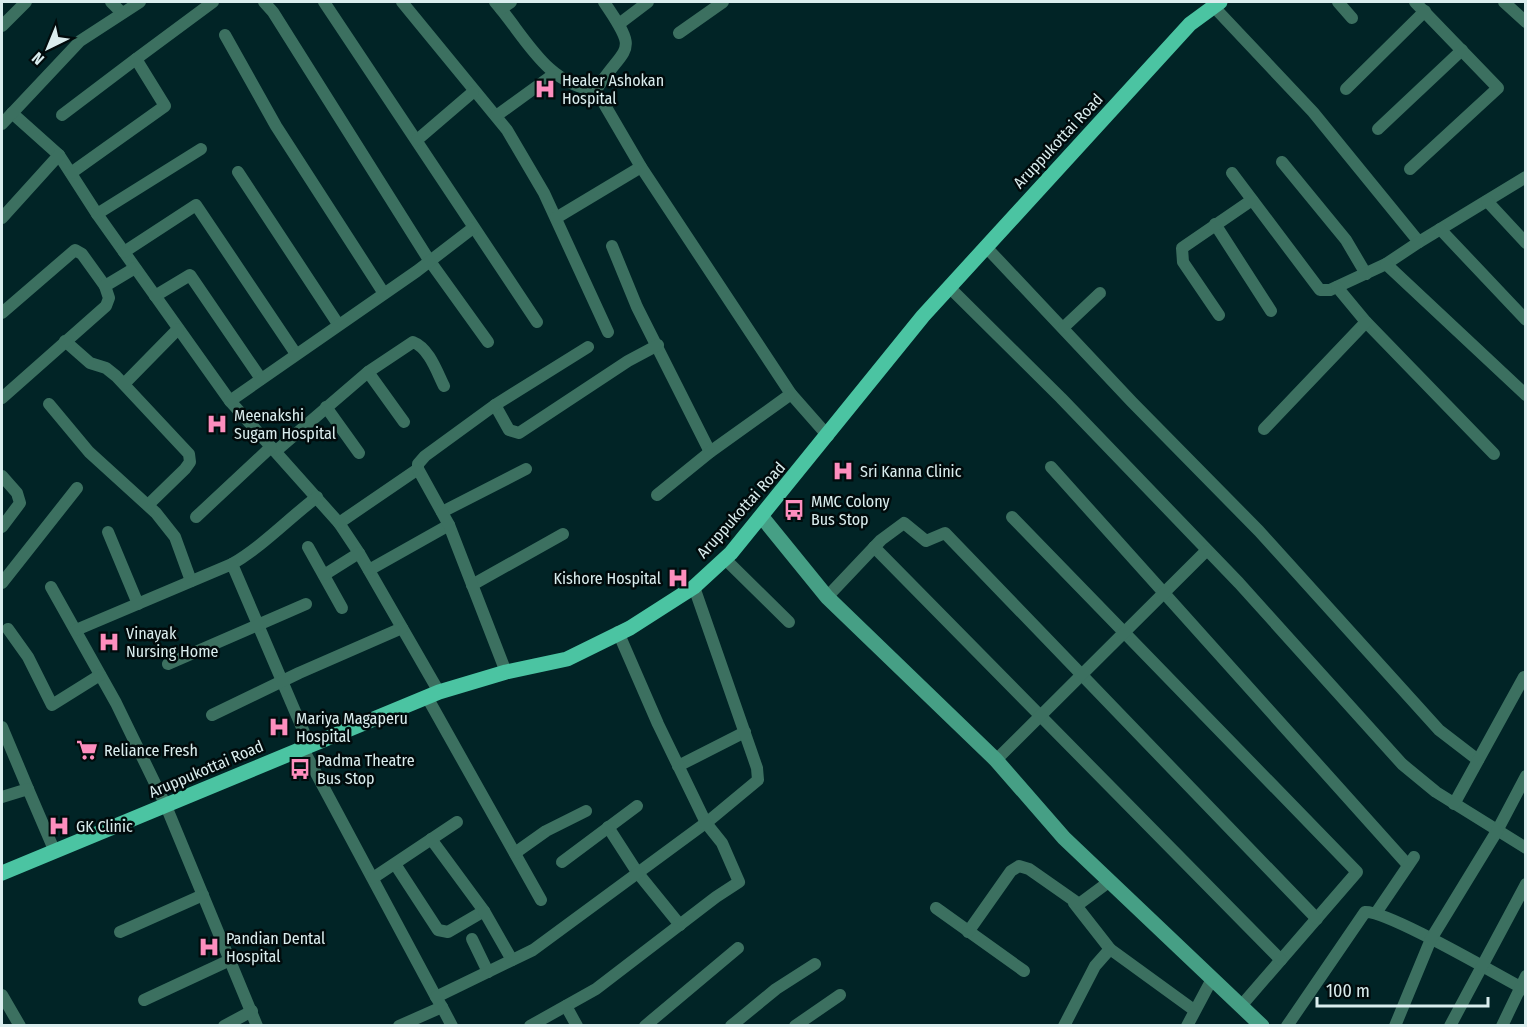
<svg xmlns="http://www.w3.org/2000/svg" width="1527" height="1027" font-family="'Fira Sans Condensed',sans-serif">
	<rect width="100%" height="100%" fill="#012426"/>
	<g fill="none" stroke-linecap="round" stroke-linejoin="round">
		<!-- street -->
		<g stroke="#3c7060" stroke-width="12">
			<path d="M111,2L122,13"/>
			<path d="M264,2L273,12L429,260L488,342"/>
			<path d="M324,2L537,322"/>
			<path d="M402,2L507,130L544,193L608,332"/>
			<path d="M495,2C525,36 546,85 596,90L641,167L791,394L828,436"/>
			<path d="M1338,2L1352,18"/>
			<path d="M1504,2L1526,22"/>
			<path d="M1214,7L1313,112L1419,242L1526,177"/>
			<path d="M501,9L511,2"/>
			<path d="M619,24L648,2"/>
			<path d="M2,26L26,2"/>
			<path d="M679,33L723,2"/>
			<path d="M225,35L276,126L383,292"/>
			<path d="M1346,89L1425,11"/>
			<path d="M596,90C626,43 641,56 604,2"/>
			<path d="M12,113L59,155L97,214L230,401L339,523L359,553L439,692"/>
			<path d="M62,115L136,59"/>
			<path d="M496,116L554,74"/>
			<path d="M2,124L80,41L140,2"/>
			<path d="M1378,129L1462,50"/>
			<path d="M417,140L473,92"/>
			<path d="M1282,162L1346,240L1366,274"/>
			<path d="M1410,169L1498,88L1415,2"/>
			<path d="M238,172L338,324"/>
			<path d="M71,173L165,106L136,59L213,2"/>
			<path d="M1232,173L1320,290H1330L1386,264L1419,242"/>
			<path d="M1487,201L1526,243"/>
			<path d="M97,214L201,149"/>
			<path d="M2,218L59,155"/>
			<path d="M556,218L641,167"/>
			<path d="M1215,224L1271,311"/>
			<path d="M1440,229L1526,320"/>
			<path d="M612,246L637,307L710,452"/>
			<path d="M986,247L1132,402L1259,531L1439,730L1478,760"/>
			<path d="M124,252L196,205L296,354"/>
			<path d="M1386,264L1526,395"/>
			<path d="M949,287L1061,398L1239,583L1402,764L1436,792L1526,848"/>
			<path d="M1337,287L1366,322L1494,454"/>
			<path d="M155,296L190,275L261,379"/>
			<path d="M2,313L75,250L82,254L105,286"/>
			<path d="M1219,315L1183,262L1182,248L1252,200"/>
			<path d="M1064,327L1100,293"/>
			<path d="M65,341L90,363L106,368L116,376L189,454L190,462L185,469L148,505"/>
			<path d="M368,372L404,422"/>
			<path d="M124,384L178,329"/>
			<path d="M2,398L106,306L109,298L105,286L135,268"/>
			<path d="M230,401L417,271L473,228"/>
			<path d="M49,404L89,452L156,513L175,537L191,581"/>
			<path d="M495,405L509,430L519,433L628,361L658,345"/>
			<path d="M326,407L359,453"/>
			<path d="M1264,429L1366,322"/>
			<path d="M276,451L368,372L413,342C429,348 437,372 444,386"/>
			<path d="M1051,467L1408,865"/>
			<path d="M2,476L17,493L20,503L2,527"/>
			<path d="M657,495L710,452L791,394"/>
			<path d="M442,512L526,469"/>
			<path d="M196,517L271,447"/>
			<path d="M1012,517L1357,872L1241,1006"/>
			<path d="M339,523L418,469"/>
			<path d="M108,532L138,604"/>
			<path d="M308,547L342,608"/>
			<path d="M874,547L1281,960"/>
			<path d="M725,559L789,622"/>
			<path d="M232,564C263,546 288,519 317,497"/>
			<path d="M369,570L449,525"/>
			<path d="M324,575L359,553"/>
			<path d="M2,583L77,488"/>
			<path d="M472,585L563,534"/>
			<path d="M51,587L116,703L166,806L257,1026"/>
			<path d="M827,597L881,540L904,523L926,541L945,533L1317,919"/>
			<path d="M8,629L28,657L52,705L100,675"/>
			<path d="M76,630L232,564L309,744"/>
			<path d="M168,664L306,604"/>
			<path d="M506,672L449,525L418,469V464L425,456L495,405L588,347"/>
			<path d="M427,697L541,900"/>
			<path d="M212,715L299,673L402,628"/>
			<path d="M2,727L28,789"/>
			<path d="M302,747L436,997"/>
			<path d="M996,760L1206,551"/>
			<path d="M678,766L745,732"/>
			<path d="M2,797L28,789L55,852"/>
			<path d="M1454,804L1524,677"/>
			<path d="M608,827L637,872L680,925"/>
			<path d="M515,853L546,831L586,811"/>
			<path d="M562,862L637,806"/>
			<path d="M395,864L438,930L448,932L484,911L431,839"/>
			<path d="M373,878L457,822"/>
			<path d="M1074,903L1110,949"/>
			<path d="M936,908L1024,971"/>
			<path d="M484,911L512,960"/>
			<path d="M1376,913L1414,857"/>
			<path d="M120,932L203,895"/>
			<path d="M968,932L1011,871L1019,866L1029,869L1079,904L1110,881"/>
			<path d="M472,939L488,972"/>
			<path d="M2,995L20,1026"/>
			<path d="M144,1000L230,960"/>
			<path d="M566,1006L577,1026"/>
			<path d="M442,1007L452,1026"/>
			<path d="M224,1026L252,1011"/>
			<path d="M399,1026L442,1007L436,997L533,950L711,819L758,780L757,768L694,587"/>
			<path d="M530,1026L596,989L716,897L739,882L722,843L706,823L658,724L618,632"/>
			<path d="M645,1026L738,948"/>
			<path d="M731,1026L776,989L815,964"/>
			<path d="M795,1026L840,995"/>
			<path d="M1064,1026L1095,966L1110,949L1194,1010"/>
			<path d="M1187,1026L1212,979"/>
			<path d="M1287,1026L1365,912C1387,910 1499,976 1526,990"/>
			<path d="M1395,1026L1431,939L1497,831L1526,776"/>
			<path d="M1450,1026L1526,884"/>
			<path d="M1502,1026L1526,976"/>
		</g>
		<!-- secondary -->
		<path stroke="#469f85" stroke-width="15" d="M762,517L827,597L996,760L1064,838L1262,1026"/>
		<!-- primary -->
		<path stroke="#4bc4a2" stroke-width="15" d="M2,873L439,692L506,672L567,659L630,628L694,587L731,553L923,316L1190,24L1220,2"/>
	</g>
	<!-- icons -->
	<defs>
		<symbol id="hospital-bare" viewBox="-9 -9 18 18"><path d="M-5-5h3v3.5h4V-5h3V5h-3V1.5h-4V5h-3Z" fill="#fd8ebe" stroke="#010b0c" stroke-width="2.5" paint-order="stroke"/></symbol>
		<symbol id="bus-bare" viewBox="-9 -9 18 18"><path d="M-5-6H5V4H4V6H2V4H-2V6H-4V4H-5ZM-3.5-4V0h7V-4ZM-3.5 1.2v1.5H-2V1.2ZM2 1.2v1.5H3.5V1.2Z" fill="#fd8ebe" stroke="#010b0c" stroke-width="2.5" paint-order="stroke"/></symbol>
		<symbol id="supermarket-bare" viewBox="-9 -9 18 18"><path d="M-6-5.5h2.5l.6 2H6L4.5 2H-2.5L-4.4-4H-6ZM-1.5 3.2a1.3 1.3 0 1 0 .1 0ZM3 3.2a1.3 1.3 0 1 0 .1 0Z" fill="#fd8ebe" stroke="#010b0c" stroke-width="2.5" paint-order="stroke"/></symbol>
	</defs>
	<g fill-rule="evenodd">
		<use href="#hospital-bare" x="530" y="74" width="30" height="30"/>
		<use href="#hospital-bare" x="202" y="409" width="30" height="30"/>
		<use href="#hospital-bare" x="828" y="456" width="30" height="30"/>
		<use href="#bus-bare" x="779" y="495" width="30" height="30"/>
		<use href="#hospital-bare" x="663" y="563" width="30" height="30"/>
		<use href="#hospital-bare" x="94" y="627" width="30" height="30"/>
		<use href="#hospital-bare" x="264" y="712" width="30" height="30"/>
		<use href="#supermarket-bare" x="72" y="735" width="30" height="30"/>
		<use href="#bus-bare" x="285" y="754" width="30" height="30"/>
		<use href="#hospital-bare" x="44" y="811" width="30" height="30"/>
		<use href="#hospital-bare" x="194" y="932" width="30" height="30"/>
	</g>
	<g text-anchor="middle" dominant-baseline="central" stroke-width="5" stroke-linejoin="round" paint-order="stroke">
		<!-- poi labels -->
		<g font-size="16" fill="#daedee" stroke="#010b0c" text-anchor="start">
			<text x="562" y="80">Healer Ashokan<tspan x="562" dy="18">Hospital</tspan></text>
			<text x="234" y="415">Meenakshi<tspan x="234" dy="18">Sugam Hospital</tspan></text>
			<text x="860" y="471">Sri Kanna Clinic</text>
			<text x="811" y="501">MMC Colony<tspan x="811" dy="18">Bus Stop</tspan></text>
			<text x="661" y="578" text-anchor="end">Kishore Hospital</text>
			<text x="126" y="633">Vinayak<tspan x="126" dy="18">Nursing Home</tspan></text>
			<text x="296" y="718">Mariya Magaperu<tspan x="296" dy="18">Hospital</tspan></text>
			<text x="104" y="750">Reliance Fresh</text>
			<text x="317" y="760">Padma Theatre<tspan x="317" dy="18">Bus Stop</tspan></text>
			<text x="76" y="826">GK Clinic</text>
			<text x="226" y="938">Pandian Dental<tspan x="226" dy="18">Hospital</tspan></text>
		</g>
		<!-- street labels -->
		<g font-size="16" fill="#daedee" stroke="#010b0c">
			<text transform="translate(1058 141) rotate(-47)">Aruppukottai Road</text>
			<text transform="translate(741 510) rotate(-48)">Aruppukottai Road</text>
			<text transform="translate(206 769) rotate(-23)">Aruppukottai Road</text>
		</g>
	</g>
	<!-- border -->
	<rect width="1527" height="1027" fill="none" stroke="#daedee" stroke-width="6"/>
	<!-- north arrow -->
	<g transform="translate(48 48) rotate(223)" stroke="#010b0c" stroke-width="4.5" paint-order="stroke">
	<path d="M0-4.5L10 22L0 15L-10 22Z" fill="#daedee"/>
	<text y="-9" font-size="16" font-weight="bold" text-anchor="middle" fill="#daedee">N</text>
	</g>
	<!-- scale -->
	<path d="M1317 997v9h171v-9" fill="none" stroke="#daedee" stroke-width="3"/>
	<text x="1326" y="997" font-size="18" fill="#daedee" stroke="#010b0c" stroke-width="4.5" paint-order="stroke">100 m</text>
</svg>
